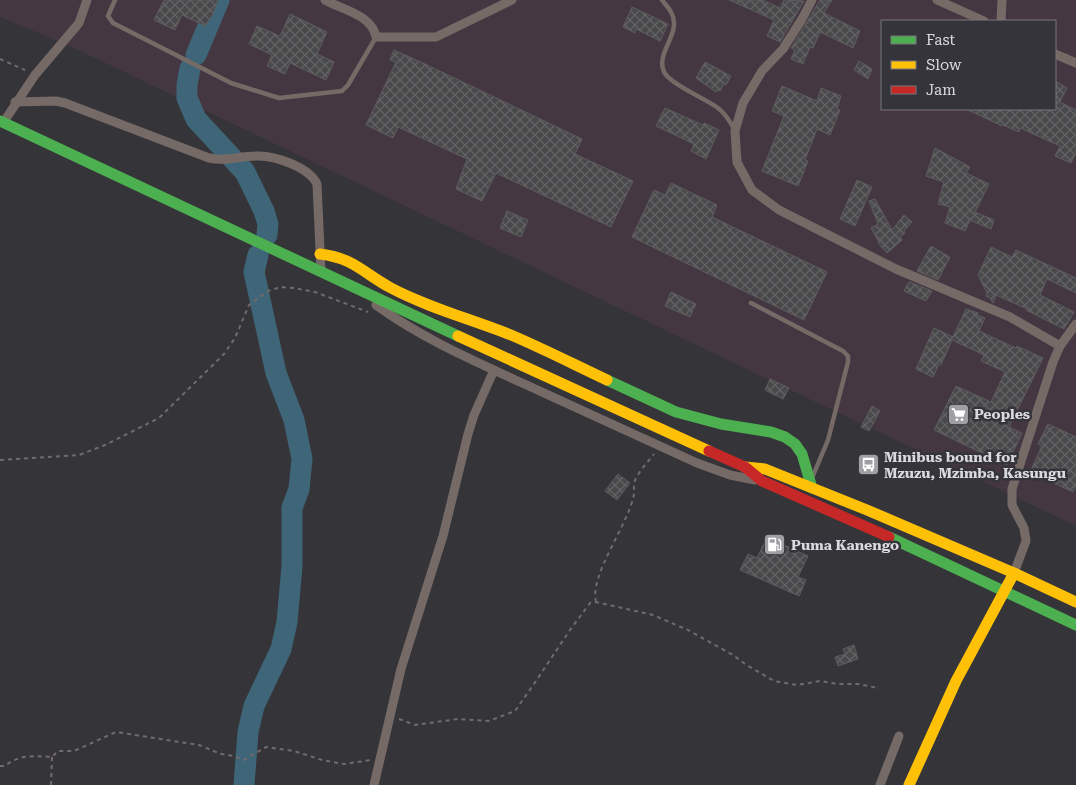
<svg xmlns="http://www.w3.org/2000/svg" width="1076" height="785" font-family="'Roboto Serif',serif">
	<defs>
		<pattern id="building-cross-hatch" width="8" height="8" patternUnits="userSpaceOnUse" patternTransform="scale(1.25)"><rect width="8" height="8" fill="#49494b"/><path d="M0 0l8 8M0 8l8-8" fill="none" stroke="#636364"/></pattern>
	</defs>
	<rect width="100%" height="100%" fill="#353539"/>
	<!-- industrial -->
	<path fill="#453742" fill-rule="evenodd" d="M0,0H1076V526L70,46L0,17ZM882,21H1055V109H882Z"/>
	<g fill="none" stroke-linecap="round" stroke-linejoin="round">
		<!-- river -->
		<g stroke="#3e6578" stroke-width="21">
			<path d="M196,55L219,0"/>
			<path d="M190,68L187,85V98L196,119L245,172L264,211L268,224L267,235"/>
			<path d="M244,785L248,732L254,706L281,649L287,622L292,566V508L299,489L302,459L294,420L276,373L254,272L258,255"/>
		</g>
	</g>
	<!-- building -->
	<g fill="url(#building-cross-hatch)" stroke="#5c5c5e">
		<path d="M164,0H218L213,14L205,26L182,15L175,30L154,20Z"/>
		<path d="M729,0H762L780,8L784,0L804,1L780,42L767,36L774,20Z"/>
		<path d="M820,0H832L824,13L860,31L853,48L820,32L813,48L810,47L803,64L791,59L795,50L791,48Z"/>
		<path d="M632,7L668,24L660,41L636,29L635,33L623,27Z"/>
		<path d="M290,14L327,32L317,54L334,62L326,80L290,63L285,74L267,66L272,55L249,44L257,26L280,36Z"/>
		<path d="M394,50L425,64L582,139L575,154L633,181L611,227L496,173L482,201L456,189L467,159L398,127L393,138L366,125L396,62L390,60Z"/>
		<path d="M859,61L872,69L868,79L854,70Z"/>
		<path d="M705,62L731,76L726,85L724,84L720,91L718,90L716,92L696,78Z"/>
		<path d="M1055,81L1067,88L1060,102L1076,110V153L1071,163L1055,156L1060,146L1020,128L1019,132L1003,125L1002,126L966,109H1055Z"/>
		<path d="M782,86L817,101L821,88L841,96L837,109L840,110L830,135L817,129L805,160L808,161L798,186L762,171L784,116L772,111Z"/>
		<path d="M665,108L703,125L704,123L719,130L706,159L691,151L694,144L656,126Z"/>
		<path d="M935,148L970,167L966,173L989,184L975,212L994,220L991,229L970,220L965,231L945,223L950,207L938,204L944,182L926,176Z"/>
		<path d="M857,180L872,187L855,226L840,219Z"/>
		<path d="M671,183L717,205L712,217L827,272L804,320L632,237L654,190L665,195Z"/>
		<path d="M875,199L892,230L904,215L912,222L904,231L905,233L900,237L902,240L887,253L878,243L879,242L871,228L878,224L869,201Z"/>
		<path d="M507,211L528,220L521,237L500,228Z"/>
		<path d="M931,246L950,257L938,280L917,271Z"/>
		<path d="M991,247L1012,257L1016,250L1076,278V293L1047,279L1040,295L1074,312L1064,329L1026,310L1027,309L996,295L993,303L990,298L986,296L987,293L978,275Z"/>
		<path d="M910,282L932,291L926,301L904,291L908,283Z"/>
		<path d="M671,292L696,304L690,317L665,306Z"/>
		<path d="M966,309L978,313L977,315L985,318L979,331L1016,348L1017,346L1043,358L1009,427L1022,433L1007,465L934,430L956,386L991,402L1005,372L981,361L984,355L952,340L941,365L939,364L933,377L916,369L934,328L953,337Z"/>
		<path d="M770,379L789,388L783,399L765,390Z"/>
		<path d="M872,406L880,411L869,431L861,427Z"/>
		<path d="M1048,424L1076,437V486L1073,492L1030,472L1042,446L1038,444Z"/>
		<path d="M618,474L630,483L617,500L605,491Z"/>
		<path d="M767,537L808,556L798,577L806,580L799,596L740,570L748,554L757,558Z"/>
		<path d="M854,645L858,659L838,666L835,657L845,654L843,649Z"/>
	</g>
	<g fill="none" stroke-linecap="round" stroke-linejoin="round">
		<!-- path -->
		<g stroke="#726b6a" stroke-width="2" stroke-dasharray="4 4" stroke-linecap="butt">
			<path d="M0,59L25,70"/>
			<path d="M0,460L79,455L105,445L159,418L224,354L235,338L249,305L268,291L281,287L293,288L315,292L368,312"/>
			<path d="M596,602C589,575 629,524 634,494C635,490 633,486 634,483C638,472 647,463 654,454"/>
			<path d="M399,719L415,725L458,719L489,721L515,711L536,681L570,630L590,603L596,602L653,615L688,630L733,655L745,664L774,681L797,685L820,681L838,684H858L878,688"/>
			<path d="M0,766H5C19,754 35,756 52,757L58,751H74L116,732L199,745L221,754L234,756L244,760L266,747L294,751L322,760L344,764L371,760"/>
			<path d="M51,785L52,757"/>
		</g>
		<!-- lane -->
		<g stroke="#766a67" stroke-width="4.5">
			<path d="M115,0L108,16L113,23L231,83L279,98L342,91L348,85L376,37"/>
			<path d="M662,0C665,4 669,8 671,12C683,33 655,52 664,72C670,84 706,99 718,108C726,114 730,122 735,130"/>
			<path d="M751,303L843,351L848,356V362L828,440L812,478"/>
		</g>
		<!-- street -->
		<g stroke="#766a67" stroke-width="9">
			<path d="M325,0C343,10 372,15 376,37H436L512,0"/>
			<path d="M812,0L802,19L783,49L762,71L743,103L735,131L737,162L752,190L779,210L896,269L1010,317L1060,346"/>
			<path d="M937,0L984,21"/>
			<path d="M1001,21L1002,0"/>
			<path d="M1055,54L1076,63"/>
			<path d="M15,102L56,101L65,103L209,158C227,162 238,156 256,156C274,155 309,167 317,184L321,272"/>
			<path d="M3,123L35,75L79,23L87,0"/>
			<path d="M376,305C420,337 470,359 520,382C579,409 638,436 697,463L730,475L755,480"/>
			<path d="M1014,573L1026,541L1024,528L1012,505V489L1053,362L1060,346L1076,324"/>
			<path d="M374,785L401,669L443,536L468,434L474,415L494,370"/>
			<path d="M880,785L899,736"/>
		</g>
		<!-- fast -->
		<g stroke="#4caf50" stroke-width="11">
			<path d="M0,121L458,336"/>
			<path d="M607,380L676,412L721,424L771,432L785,437L795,444L802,454L812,488"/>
			<path d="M889,537L1076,625"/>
		</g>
		<!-- slow -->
		<g stroke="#ffc107" stroke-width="11">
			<path d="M320,254C354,258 363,273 391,288C429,308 471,319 511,335C544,349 575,365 607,380"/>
			<path d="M458,336L709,451"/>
			<path d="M745,467L765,469L867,510L1014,573L1076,602"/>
			<path d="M909,785L956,681L1014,573"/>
		</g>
		<!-- jam -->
		<path stroke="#c62828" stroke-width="11" d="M709,451L745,467L762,481L889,537"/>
	</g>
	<!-- icons -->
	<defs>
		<symbol id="supermarket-square" viewBox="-11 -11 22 22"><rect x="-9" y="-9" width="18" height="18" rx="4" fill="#a0a0a4" stroke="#34343a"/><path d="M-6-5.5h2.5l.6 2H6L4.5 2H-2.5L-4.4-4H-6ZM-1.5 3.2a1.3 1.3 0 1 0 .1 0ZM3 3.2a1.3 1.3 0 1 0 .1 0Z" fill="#fff"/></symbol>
		<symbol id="bus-square" viewBox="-11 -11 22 22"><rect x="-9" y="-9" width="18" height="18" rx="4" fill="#a0a0a4" stroke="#34343a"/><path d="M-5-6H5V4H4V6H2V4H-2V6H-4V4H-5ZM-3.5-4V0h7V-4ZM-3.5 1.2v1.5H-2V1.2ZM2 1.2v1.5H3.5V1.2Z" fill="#fff"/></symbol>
		<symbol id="fuel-square" viewBox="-11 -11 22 22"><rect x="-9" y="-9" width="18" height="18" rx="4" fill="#a0a0a4" stroke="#34343a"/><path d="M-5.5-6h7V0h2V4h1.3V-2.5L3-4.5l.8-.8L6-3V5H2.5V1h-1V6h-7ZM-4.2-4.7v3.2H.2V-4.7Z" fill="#fff"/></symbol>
	</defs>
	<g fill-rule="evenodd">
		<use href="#supermarket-square" x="946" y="402" width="25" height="25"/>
		<use href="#bus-square" x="856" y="452" width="25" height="25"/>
		<use href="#fuel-square" x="762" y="532" width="25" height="25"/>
	</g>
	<g text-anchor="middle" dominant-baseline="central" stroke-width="5" stroke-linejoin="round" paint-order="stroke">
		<!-- poi labels -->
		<g font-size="14" font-weight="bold" fill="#dadade" stroke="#34343a" text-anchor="start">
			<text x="974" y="414">Peoples</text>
			<text x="884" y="457">Minibus bound for<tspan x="884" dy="16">Mzuzu, Mzimba, Kasungu</tspan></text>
			<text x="791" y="545">Puma Kanengo</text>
		</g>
	</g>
	<!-- legend -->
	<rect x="881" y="20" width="175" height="90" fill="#34343a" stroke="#76767c"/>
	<rect x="891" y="36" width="25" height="8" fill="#4caf50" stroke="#76767c"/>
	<text x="926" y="45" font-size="15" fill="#dadade">Fast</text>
	<rect x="891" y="61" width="25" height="8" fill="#ffc107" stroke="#76767c"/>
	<text x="926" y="70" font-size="15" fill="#dadade">Slow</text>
	<rect x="891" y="86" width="25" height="8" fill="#c62828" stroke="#76767c"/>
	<text x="926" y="95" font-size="15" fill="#dadade">Jam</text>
</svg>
